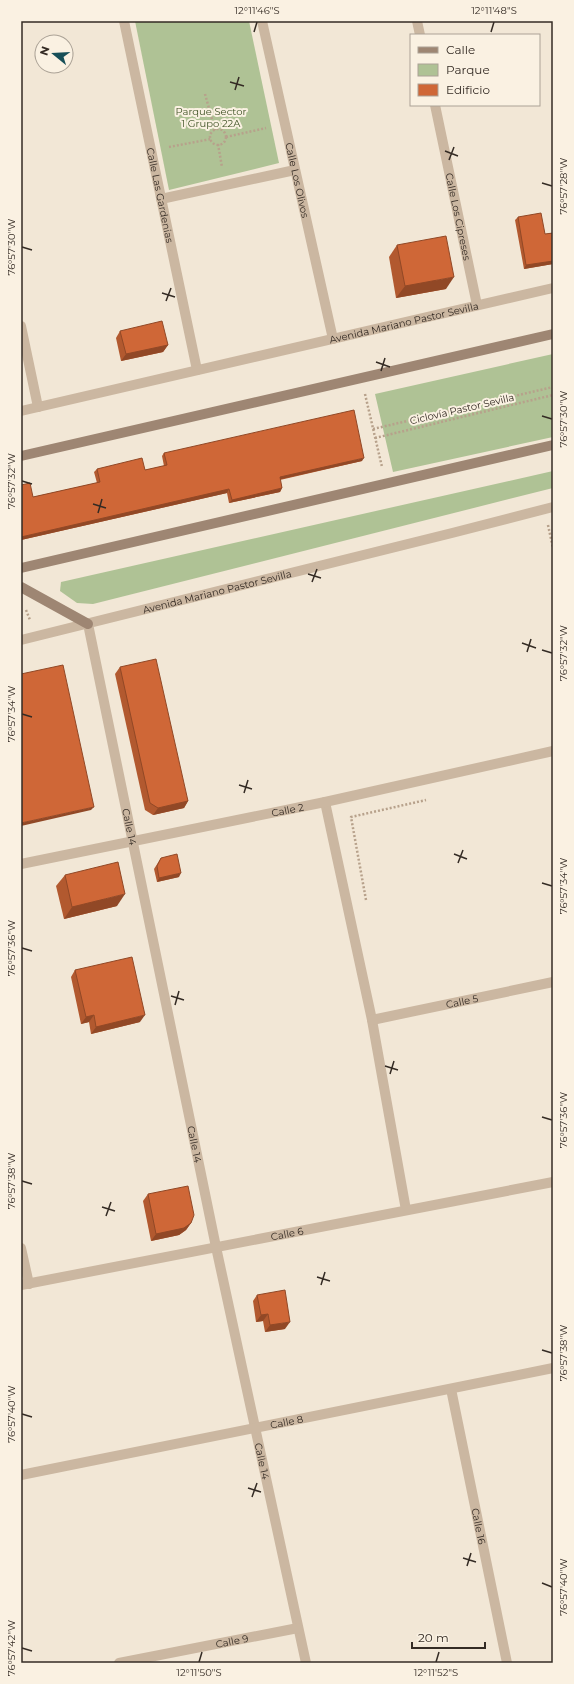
<svg xmlns="http://www.w3.org/2000/svg" width="574" height="1684" font-family="Montserrat,sans-serif">
	<rect width="100%" height="100%" fill="#f2e7d6"/>
	<!-- green -->
	<g fill="#afc295">
		<path d="M135,21H249L279,163L169,190Z"/>
		<path d="M553,354V437L393,472L375,394Z"/>
		<path d="M553,471V488L93,604L77,603L60,591L61,582Z"/>
	</g>
	<g fill="none" stroke-linecap="round" stroke-linejoin="round">
		<!-- path -->
		<g stroke="#b7a18b" stroke-width="2.5" stroke-dasharray="2 2" stroke-linecap="butt">
			<path d="M205,94L215,130"/>
			<circle cx="218" cy="137" r="8"/>
			<path d="M226,137L266,128"/>
			<path d="M218,144L222,167"/>
			<path d="M169,147L211,139"/>
			<path d="M365,394L382,467"/>
			<path d="M373,429L553,387"/>
			<path d="M375,438L553,395"/>
			<path d="M548,525L553,548"/>
			<path d="M26,610L30,620"/>
			<path d="M366,900L351,817L426,800"/>
		</g>
		<!-- street -->
		<g stroke="#cbb7a1" stroke-width="10">
			<path id="s1" d="M124,21L197,370"/>
			<path id="s2" d="M262,21L333,339"/>
			<path d="M417,21L420,35"/>
			<path id="s3" d="M435,105L477,305"/>
			<path d="M161,199L295,170"/>
			<path d="M21,326L38,407"/>
			<path id="s4" d="M21,411L553,288"/>
			<path id="s5" d="M88,624L216,1247L306,1663"/>
			<path id="s6" d="M21,640L452,533L553,507"/>
			<path d="M325,802L372,1020L406,1210"/>
			<path id="s7" d="M21,864L325,802L553,751"/>
			<path id="s8" d="M372,1020L553,982"/>
			<path d="M21,1248L29,1284"/>
			<path id="s9" d="M21,1285L553,1182"/>
			<path id="s10" d="M451,1389L507,1663"/>
			<path id="s11" d="M21,1475L553,1368"/>
			<path id="s12" d="M119,1663L298,1628"/>
		</g>
		<!-- secondary -->
		<g stroke="#9e8673" stroke-width="10">
			<path d="M21,456L553,334"/>
			<path d="M21,568L553,445"/>
			<path d="M21,587L88,624"/>
		</g>
	</g>
	<!-- wall -->
	<g fill="#b2592f">
		<path d="M518,217L545,234L553,233V264L524,269L515,220Z"/>
		<path d="M397,245L446,289L396,298L389,257Z"/>
		<path d="M120,331L168,345L163,352L121,361L116,338Z"/>
		<path d="M164,453L362,461L280,480L282,488L280,492L229,503L227,493L21,540V485L33,497L97,483L94,472L97,469L145,470L164,466L162,456Z"/>
		<path d="M120,667L188,801L184,808L153,815L145,810L115,674Z"/>
		<path d="M161,858L179,877L157,882L154,869Z"/>
		<path d="M65,875L117,906L64,919L56,886Z"/>
		<path d="M75,970L140,1022L91,1034L89,1022L81,1024L71,977Z"/>
		<path d="M148,1194L191,1223L186,1230L179,1235L151,1241L143,1201Z"/>
		<path d="M257,1295L285,1329L265,1332L263,1321L256,1322L253,1301Z"/>
	</g>
	<!-- shaded-wall -->
	<g fill="#914826">
		<path d="M553,261V264L524,269L526,265Z"/>
		<path d="M454,277L446,289L396,298L405,286Z"/>
		<path d="M168,345L163,352L121,361L126,354Z"/>
		<path d="M364,458L362,461L277,480L280,477Z"/>
		<path d="M282,488L280,492L229,503L232,500Z"/>
		<path d="M229,489L227,493L21,540V537Z"/>
		<path d="M188,801L184,808L153,815L158,808Z"/>
		<path d="M94,807L91,810L21,826V823Z"/>
		<path d="M181,873L179,877L157,882L159,878Z"/>
		<path d="M125,894L117,906L64,919L72,907Z"/>
		<path d="M94,1015L89,1022L81,1024L86,1017Z"/>
		<path d="M145,1015L140,1022L91,1034L96,1027Z"/>
		<path d="M191,1223L186,1230L179,1235L151,1241L156,1234Z"/>
		<path d="M268,1314L263,1321L256,1322L261,1315Z"/>
		<path d="M290,1322L285,1329L265,1332L270,1325Z"/>
	</g>
	<!-- building -->
	<g fill="#cf6737" stroke="#914826">
		<path d="M541,213L545,234L553,233V261L526,265L518,217Z"/>
		<path d="M446,236L454,277L405,286L397,245Z"/>
		<path d="M162,321L168,345L126,354L120,331Z"/>
		<path d="M354,410L364,458L280,477L282,488L232,500L229,489L21,537V485L30,483L33,497L100,482L97,469L142,458L145,470L167,465L164,453Z"/>
		<path d="M156,659L188,801L158,808L150,803L120,667Z"/>
		<path d="M63,665L94,807L21,823V674Z"/>
		<path d="M177,854L181,873L159,878L157,866L161,858Z"/>
		<path d="M118,862L125,894L72,907L65,875Z"/>
		<path d="M132,957L145,1015L96,1027L94,1015L86,1017L75,970Z"/>
		<path d="M188,1186L194,1215L191,1223L184,1228L156,1234L148,1194Z"/>
		<path d="M285,1290L290,1322L270,1325L268,1314L261,1315L257,1295Z"/>
	</g>
	<!-- ticks -->
	<path fill="none" stroke="#342b24" stroke-width="1.5" d="M254,32L257,22M491,32L494,22M230,82L244,86M235,90L239,77M445,151L458,156M449,160L454,147M542,183L552,186M22,247L32,250M162,293L175,297M166,301L171,288M376,362L390,367M381,371L385,358M542,416L552,419M22,481L32,484M93,504L106,508M98,513L102,499M308,574L321,578M312,582L317,569M522,643L536,648M542,650L552,653M527,652L531,639M22,714L32,717M239,785L252,789M244,793L248,780M454,854L467,859M458,863L463,850M542,883L552,886M22,948L32,951M171,996L184,1000M175,1005L179,991M385,1066L398,1070M390,1074L394,1061M542,1117L552,1120M22,1181L32,1184M102,1207L115,1211M106,1216L111,1202M317,1277L330,1281M321,1285L325,1272M542,1350L552,1353M22,1414L32,1417M248,1488L261,1492M252,1497L257,1483M463,1558L476,1562M467,1566L471,1553M542,1583L552,1587M22,1648L32,1651M199,1662L202,1652M436,1662L439,1652"/>
	<g text-anchor="middle" dominant-baseline="central" stroke-width="4" stroke-linejoin="round" paint-order="stroke">
		<!-- park labels -->
		<g font-size="10" fill="#405427" stroke="#faf1e2">
			<text x="211" y="111">Parque Sector<tspan x="211" dy="12">1 Grupo 22A</tspan></text>
		</g>
		<!-- street labels -->
		<g font-size="10" fill="#342b24" stroke="#faf1e2">
			<text stroke="none"><textPath href="#s2" startOffset="163">Calle Los Olivos</textPath></text>
			<text stroke="none"><textPath href="#s1" startOffset="178">Calle Las Gardenias</textPath></text>
			<text stroke="none"><textPath href="#s3" startOffset="114">Calle Los Cipreses</textPath></text>
			<text stroke="none"><textPath href="#s4" startOffset="393">Avenida Mariano Pastor Sevilla</textPath></text>
			<text transform="translate(462 409) rotate(-13)">Ciclovía Pastor Sevilla</text>
			<text stroke="none"><textPath href="#s6" startOffset="202">Avenida Mariano Pastor Sevilla</textPath></text>
			<text stroke="none"><textPath href="#s7" startOffset="272">Calle 2</textPath></text>
			<text stroke="none"><textPath href="#s5" startOffset="207">Calle 14</textPath></text>
			<text stroke="none"><textPath href="#s8" startOffset="92">Calle 5</textPath></text>
			<text stroke="none"><textPath href="#s5" startOffset="531">Calle 14</textPath></text>
			<text stroke="none"><textPath href="#s9" startOffset="271">Calle 6</textPath></text>
			<text stroke="none"><textPath href="#s11" startOffset="271">Calle 8</textPath></text>
			<text stroke="none"><textPath href="#s5" startOffset="855">Calle 14</textPath></text>
			<text stroke="none"><textPath href="#s10" startOffset="140">Calle 16</textPath></text>
			<text stroke="none"><textPath href="#s12" startOffset="115">Calle 9</textPath></text>
		</g>
	</g>
	<!-- border -->
	<rect width="574" height="1684" fill="none" stroke="#faf1e2" stroke-width="44"/>
	<!-- legend -->
	<rect x="410" y="34" width="130" height="72" fill="#faf1e2" stroke="#aba296"/>
	<rect x="418" y="47" width="20" height="6" fill="#9e8673" stroke="#aba296"/>
	<text x="446" y="54" font-size="12" fill="#342b24">Calle</text>
	<rect x="418" y="64" width="20" height="12" fill="#afc295" stroke="#aba296"/>
	<text x="446" y="74" font-size="12" fill="#342b24">Parque</text>
	<rect x="418" y="84" width="20" height="12" fill="#cf6737" stroke="#aba296"/>
	<text x="446" y="94" font-size="12" fill="#342b24">Edificio</text>
	<!-- north arrow -->
	<g transform="translate(54 54) rotate(288)"><circle r="19" fill="#faf1e2" stroke="#aba296"/>
	<path d="M0-3L7 15L0 10L-7 15Z" fill="#174f58"/>
	<text y="-6" font-size="11" font-weight="bold" text-anchor="middle" fill="#342b24">N</text>
	</g>
	<!-- scale -->
	<path d="M412 1642v6h73v-6" fill="none" stroke="#342b24" stroke-width="2"/>
	<text x="418" y="1642" font-size="12" fill="#342b24" stroke="#faf1e2" stroke-width="3" paint-order="stroke">20 m</text>
	<rect x="22" y="22" width="530" height="1640" fill="none" stroke="#342b24" stroke-width="1.5"/>
	<g font-size="10" text-anchor="middle" fill="#342b24">
		<text x="257" y="14">12°11'46"S</text>
		<text x="494" y="14">12°11'48"S</text>
		<text transform="translate(563 186) rotate(-90)" y="4">76°57'28"W</text>
		<text transform="translate(11 247) rotate(-90)" y="4">76°57'30"W</text>
		<text transform="translate(563 419) rotate(-90)" y="4">76°57'30"W</text>
		<text transform="translate(11 481) rotate(-90)" y="4">76°57'32"W</text>
		<text transform="translate(563 653) rotate(-90)" y="4">76°57'32"W</text>
		<text transform="translate(11 714) rotate(-90)" y="4">76°57'34"W</text>
		<text transform="translate(563 886) rotate(-90)" y="4">76°57'34"W</text>
		<text transform="translate(11 948) rotate(-90)" y="4">76°57'36"W</text>
		<text transform="translate(563 1120) rotate(-90)" y="4">76°57'36"W</text>
		<text transform="translate(11 1181) rotate(-90)" y="4">76°57'38"W</text>
		<text transform="translate(563 1353) rotate(-90)" y="4">76°57'38"W</text>
		<text transform="translate(11 1414) rotate(-90)" y="4">76°57'40"W</text>
		<text transform="translate(563 1587) rotate(-90)" y="4">76°57'40"W</text>
		<text transform="translate(11 1648) rotate(-90)" y="4">76°57'42"W</text>
		<text x="199" y="1676">12°11'50"S</text>
		<text x="436" y="1676">12°11'52"S</text>
	</g>
</svg>
